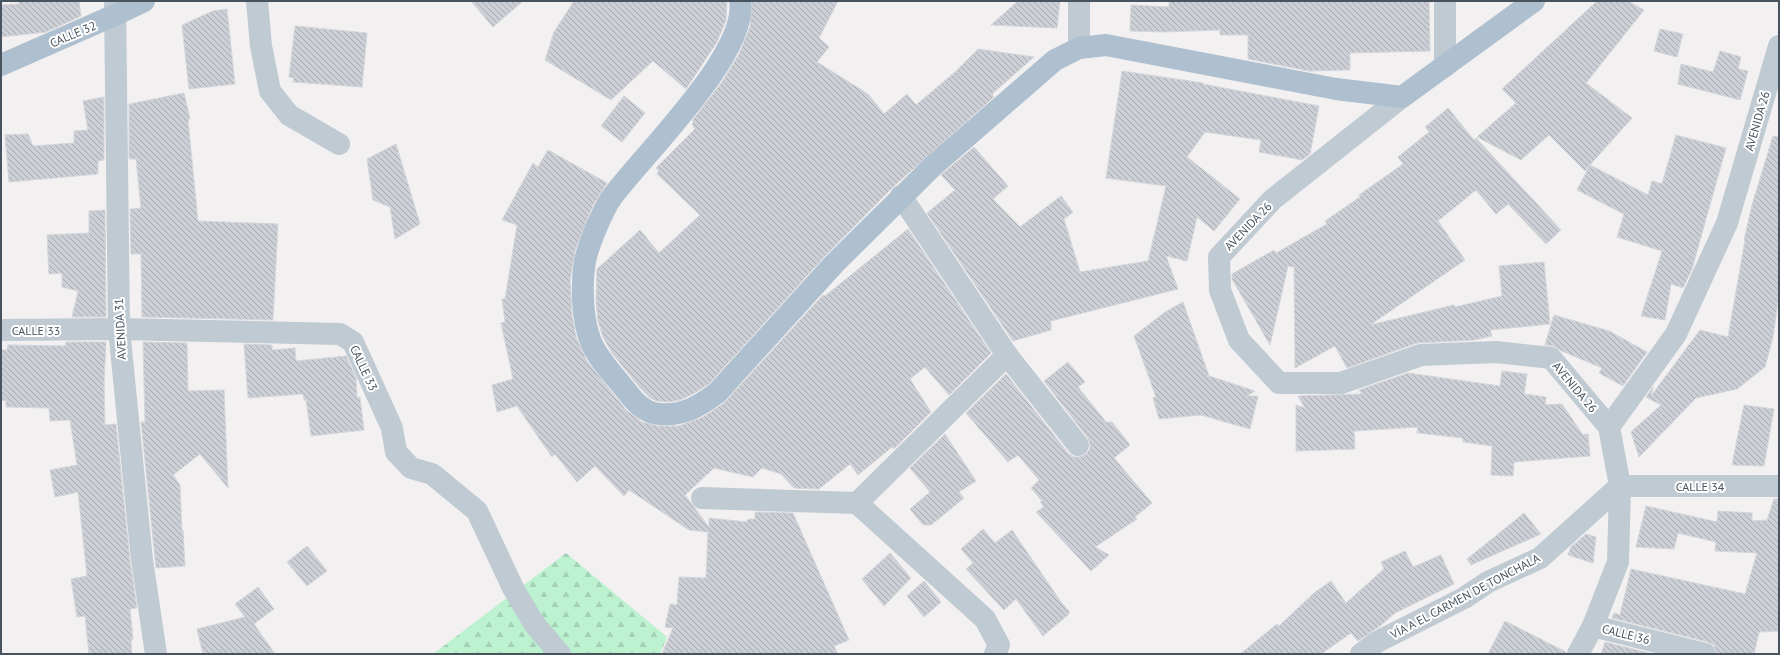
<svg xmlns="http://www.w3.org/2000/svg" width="1780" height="655" font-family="'PT Sans',sans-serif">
	<defs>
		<pattern id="forest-firs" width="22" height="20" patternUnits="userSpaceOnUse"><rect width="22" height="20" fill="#bdf2d1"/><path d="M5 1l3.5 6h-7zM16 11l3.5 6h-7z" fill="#a4d1b6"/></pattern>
		<pattern id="building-back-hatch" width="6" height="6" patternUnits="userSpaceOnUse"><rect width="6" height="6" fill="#cccfd5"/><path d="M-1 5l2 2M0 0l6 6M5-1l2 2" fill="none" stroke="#a7abb0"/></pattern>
	</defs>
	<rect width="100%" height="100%" fill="#f2f0f0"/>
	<!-- forest -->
	<path fill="url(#forest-firs)" d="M566,553L667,637L660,654H433Z"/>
	<!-- building -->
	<g fill="url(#building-back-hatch)" stroke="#d4d6dc">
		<path d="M19,1H79L81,16L46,32L1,37V5L19,4Z"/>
		<path d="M471,1H523L493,27Z"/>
		<path d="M574,1H727L726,20L717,42L686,89L653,61L611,100L545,60L554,32Z"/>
		<path d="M752,1H838L819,38L829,47L817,62L868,94L884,114L907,94L916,105L955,72L978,49L1034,57L992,94L994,97L894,186L825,256L709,384L691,395L680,400L668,402L657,401L650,398L641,389L612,353L603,337L598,321L596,301L597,269L640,230L659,253L700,215L657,174L659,171L656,168L695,129L692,124L694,122L692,121L722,82L739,54L750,27Z"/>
		<path d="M1018,1H1060L1057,28L991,25Z"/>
		<path d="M1169,1H1429L1430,51L1350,53V70L1309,71L1248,59V35H1220V30L1164,32L1130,31L1131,5L1169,7Z"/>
		<path d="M1597,1H1628L1644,10L1586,83L1632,118L1590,165L1648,195L1652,181L1662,184L1676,135L1726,148L1692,269L1683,288L1671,284L1665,320L1641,316L1662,251L1617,237L1624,214L1577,190L1590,165L1585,171L1549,135L1521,160L1477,137L1516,103L1502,89Z"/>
		<path d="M227,9L235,84L189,89L182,25L213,11Z"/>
		<path d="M295,26L367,33L362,87L293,82L294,78L289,77Z"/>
		<path d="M1660,29L1683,34L1677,57L1654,51Z"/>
		<path d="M1720,51L1741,57L1738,69L1748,71L1740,100L1678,84L1681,64L1713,72Z"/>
		<path d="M1122,71L1203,83V84L1319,106L1310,154L1302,160L1259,152L1261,140L1205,132L1187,157L1240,199L1214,231L1197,217L1187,261L1166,256L1178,289L1051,321V330L1013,341L927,213L955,190L941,175L974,147L1008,186L993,199L1020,227L1061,196L1073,212L1064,219L1080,272L1148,261L1166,186L1106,178Z"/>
		<path d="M184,93L190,119L188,120L198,221L278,224L273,320L142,317L141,254H131L130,209L141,208L136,159H129V104Z"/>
		<path d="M624,96L645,113L622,142L601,126Z"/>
		<path d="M104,97V160L98,161V174L9,182L5,135L28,134L33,146L74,143V131L88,130L83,101Z"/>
		<path d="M1448,108L1474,140L1476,138L1561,230L1546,244L1508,204L1496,214L1476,190L1438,221L1465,260L1370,325L1454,305L1455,307L1502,296L1499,266L1544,262L1550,324L1490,330L1492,336L1474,340L1417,343L1347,368L1335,346L1295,368L1294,267L1288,266L1270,345L1232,279V274L1274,250L1276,253L1327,224L1325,221L1360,197L1359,195L1403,164L1398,157L1429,132L1425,127Z"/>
		<path d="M1773,136L1779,137V295L1773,337L1765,367L1737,389L1696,398L1639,457L1631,432L1661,405L1646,397L1653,387L1651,396L1700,330L1728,337L1745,240H1744L1752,205Z"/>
		<path d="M396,144L420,224L395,239L390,207L373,200L367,159Z"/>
		<path d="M548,150L607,183L593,205L575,251L570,280L572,315L576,337L587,361L626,410L642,422L658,426H679L703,417L724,403L823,295L825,296L908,229L991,353L949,395L925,367L910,379L931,412L894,449L892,447L858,475L850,464L819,489L794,488L781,474L762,468L753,477L714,468L685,495L709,527V518L747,522L748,519H755V512L793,513L849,640L834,646L838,654H662L673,628L665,627L670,604L677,605L679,577L706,578L708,532L689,530L629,490L624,496L595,466L577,482L555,454L552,457L517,406L497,412L492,385L513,379L501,323L505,322L502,299H505L517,225L502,220L533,163L538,167Z"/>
		<path d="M105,210L106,317H72L78,291L62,287V273L49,274L47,235L89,233V211Z"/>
		<path d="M1183,302L1209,376L1255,391L1247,396H1258L1250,429L1201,415L1159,419L1153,398L1156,397L1134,336L1165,312Z"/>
		<path d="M1554,315L1609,331L1647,352L1623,386L1599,373L1602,368L1562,351L1553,346L1545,345Z"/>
		<path d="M66,342H106L104,384L105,425L116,424L130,561L137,608L130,609L133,639L131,640L132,654H89L85,616L77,617L71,579L87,576L78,492L55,497L50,470L77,465L70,420L50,421L49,408L6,407V401L1,400V350H7L8,345L65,346Z"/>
		<path d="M143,342L187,343L188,391L224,390L228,488L200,454L173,475L180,485L182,531L183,530L185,566L156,568L141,422H145Z"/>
		<path d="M244,344L272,345V350L295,348L296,361L346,356L356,378L357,398L360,397L364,430L311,436L306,400H304L303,394L248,398Z"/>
		<path d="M1068,362L1085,382L1078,387L1106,422H1112L1130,445L1114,458L1152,503L1135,517L1137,519L1095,547L1109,555L1091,571L1036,512L1044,507L1040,502L1042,501L1031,488L1039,480L1018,455L1008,462L966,413L1006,374L1068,453L1074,457H1079L1085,455L1090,449V444L1088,438L1044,381Z"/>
		<path d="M1502,371L1527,374L1524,394L1546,397L1545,405L1562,404L1583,435L1588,434L1590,456L1514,462L1513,476L1491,475L1492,446L1463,442V438L1417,433L1418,427L1354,431L1355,449L1296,451V405L1305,408L1298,396L1362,394L1359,390L1408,373L1500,386Z"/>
		<path d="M1744,405L1774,409L1764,466L1732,465Z"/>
		<path d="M945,434L976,481L959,492L964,498L931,525H923L910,509L930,492L910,468Z"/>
		<path d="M1774,499H1779V631L1759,632L1754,654H1717L1714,645L1708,642L1612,618L1614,613L1620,615L1631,569L1745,594L1757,553L1715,551L1716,542L1678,533L1674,549L1636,547L1646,506L1717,522L1718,511L1752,513V521L1767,520Z"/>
		<path d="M1524,513L1541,534L1471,565L1467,559Z"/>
		<path d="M983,529L995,543L1012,530L1061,602L1069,611V614L1043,636L1016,599L1004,610L966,569L973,563L961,549Z"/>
		<path d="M1586,534L1596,537L1593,563L1568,555L1571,547Z"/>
		<path d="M307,546L327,571L307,586L287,562Z"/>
		<path d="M1405,551L1413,567L1441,555L1454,584L1395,613L1380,626L1358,641L1351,633L1321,654H1240L1277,624L1279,626L1314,593L1331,581L1346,603L1384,569L1381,562Z"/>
		<path d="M890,553L911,578L884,606L862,579Z"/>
		<path d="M924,581L941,602L924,617L907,596Z"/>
		<path d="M258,587L274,609L254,624L275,654H203L197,629L245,617L235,604Z"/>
		<path d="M1505,621L1566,652V654H1488Z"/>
		<path d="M1605,642L1653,654H1601Z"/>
	</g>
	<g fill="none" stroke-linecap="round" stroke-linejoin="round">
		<!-- minor -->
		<g stroke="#c0cad2" stroke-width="22">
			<path d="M115,1L119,329L142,560L156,654"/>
			<path d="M257,1L261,46L270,91L289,115L339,144"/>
			<path d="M1079,48V1"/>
			<path d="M1445,66V1"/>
			<path d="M1402,97L1272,200L1219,257L1220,290L1239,340L1279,383H1341L1421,355L1496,352L1551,358L1609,427L1620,486L1618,562L1593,626L1578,654"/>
			<path d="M901,196L1007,355L1078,445"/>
			<path d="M1,330L119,329L340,334L353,342L392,428L396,452L411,468L432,474L477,511L513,588L535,625L560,654"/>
			<path d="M1609,427L1676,334L1727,223L1779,46"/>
			<path d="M1620,486H1779"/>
			<path d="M702,498L857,503L1007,355"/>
			<path d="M857,503L985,619L999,645L995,654"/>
			<path d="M1593,626L1705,654"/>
			<path d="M1361,654L1377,642L1464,598L1488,582L1540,558L1620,486"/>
		</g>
		<!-- major -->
		<g stroke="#aebfd0" stroke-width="22">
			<path d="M740,1C749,53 643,155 612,197C603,209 588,246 585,261C581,284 582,320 591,342C598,359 613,374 624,388C633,400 643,413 660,414C684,416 699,406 717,393L834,264L933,166L1055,60L1079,48L1106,45L1336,89L1402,97L1534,1"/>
			<path d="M1,65L115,15L144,1"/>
		</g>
	</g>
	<g text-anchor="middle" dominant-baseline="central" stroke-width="4" stroke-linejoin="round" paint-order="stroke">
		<!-- street labels -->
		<g font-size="12" fill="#47535e" stroke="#fff">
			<text transform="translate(73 34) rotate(-23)">CALLE 32</text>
			<text transform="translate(1757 121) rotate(-74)">AVENIDA 26</text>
			<text transform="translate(1248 226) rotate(-46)">AVENIDA 26</text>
			<text transform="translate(120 329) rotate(-93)">AVENIDA 31</text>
			<text x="36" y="330">CALLE 33</text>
			<text transform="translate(364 368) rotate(65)">CALLE 33</text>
			<text transform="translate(1575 387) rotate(50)">AVENIDA 26</text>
			<text x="1700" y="486">CALLE 34</text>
			<text transform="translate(1465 596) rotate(-28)">VÍA A EL CARMEN DE TONCHALA</text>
			<text transform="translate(1626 634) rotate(14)">CALLE 36</text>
		</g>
	</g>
	<!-- border -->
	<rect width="1780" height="655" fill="none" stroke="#47535e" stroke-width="4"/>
</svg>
